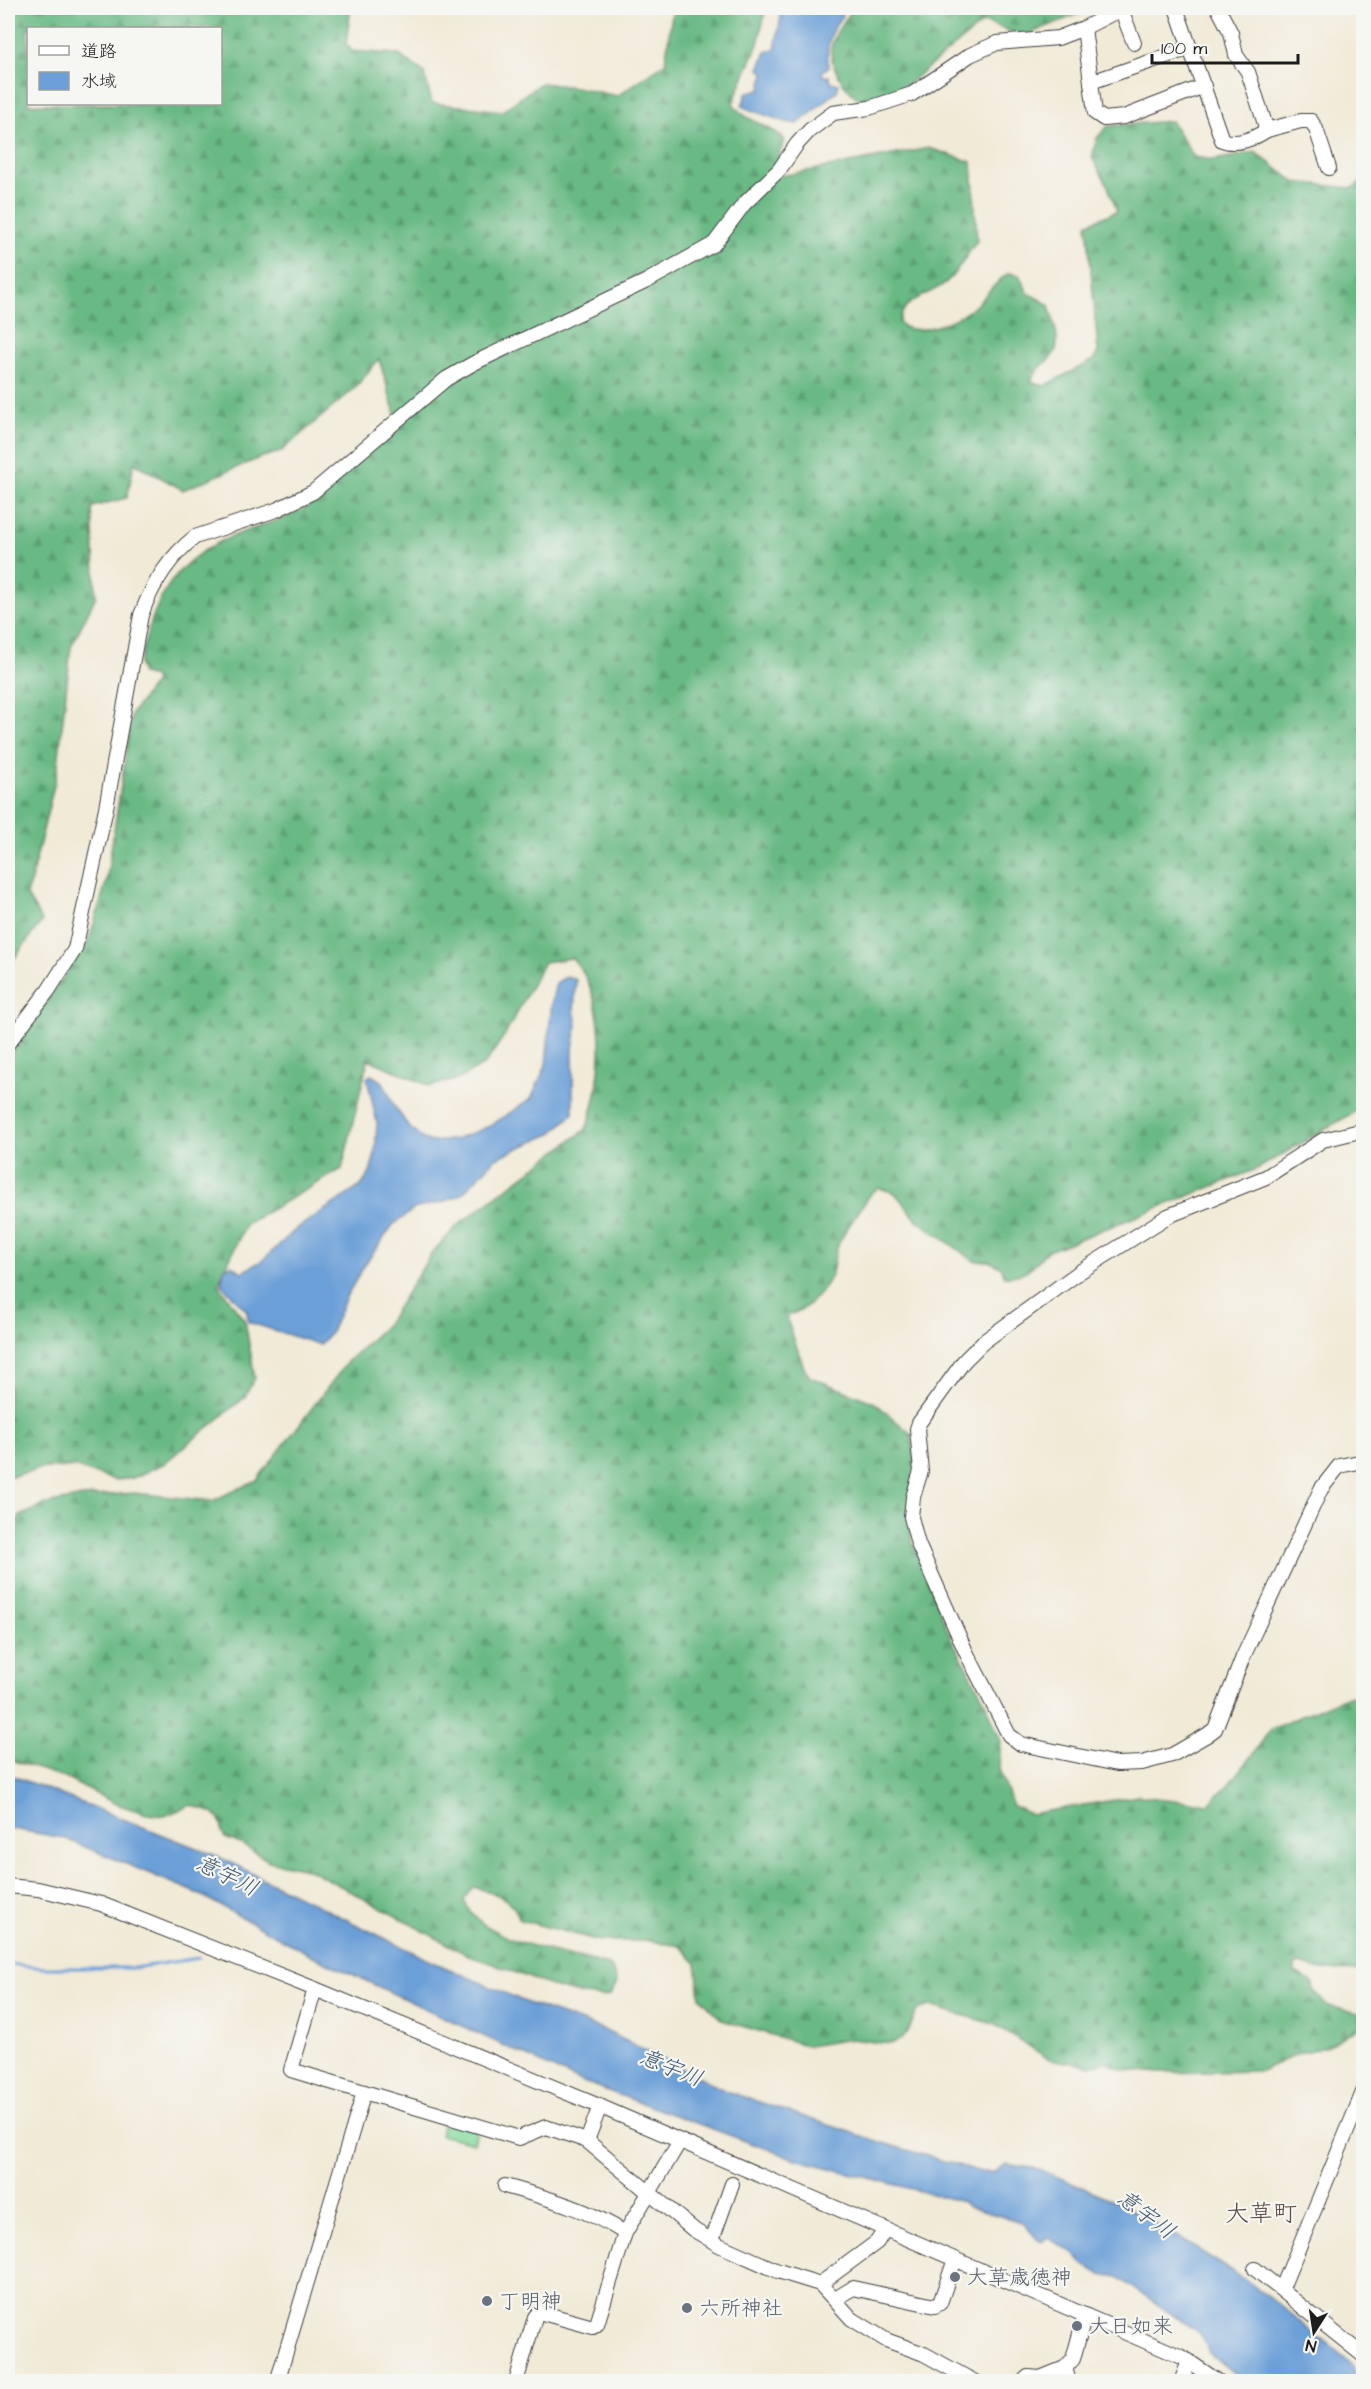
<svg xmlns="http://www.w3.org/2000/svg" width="1371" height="2389" font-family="'Architects Daughter','Klee One',sans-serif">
	<defs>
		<pattern id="grass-tufts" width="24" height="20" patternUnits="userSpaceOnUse" patternTransform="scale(1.5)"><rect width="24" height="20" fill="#82d99d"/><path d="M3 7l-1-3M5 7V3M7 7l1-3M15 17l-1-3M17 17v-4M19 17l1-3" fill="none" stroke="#70ba87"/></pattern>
		<pattern id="forest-firs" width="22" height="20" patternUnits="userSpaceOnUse" patternTransform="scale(1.5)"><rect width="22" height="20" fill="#69b984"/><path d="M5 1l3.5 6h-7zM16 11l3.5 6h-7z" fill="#5a9e71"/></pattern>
	</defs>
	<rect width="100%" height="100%" fill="#f6f6f2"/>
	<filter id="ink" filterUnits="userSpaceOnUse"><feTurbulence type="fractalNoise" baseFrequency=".0167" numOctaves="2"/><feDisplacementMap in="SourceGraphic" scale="12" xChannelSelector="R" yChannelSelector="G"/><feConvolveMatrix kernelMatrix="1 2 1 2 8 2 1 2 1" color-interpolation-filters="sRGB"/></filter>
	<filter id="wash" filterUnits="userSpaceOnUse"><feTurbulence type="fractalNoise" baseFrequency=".008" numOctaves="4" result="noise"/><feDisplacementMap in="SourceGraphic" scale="24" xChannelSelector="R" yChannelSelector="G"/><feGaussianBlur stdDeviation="1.35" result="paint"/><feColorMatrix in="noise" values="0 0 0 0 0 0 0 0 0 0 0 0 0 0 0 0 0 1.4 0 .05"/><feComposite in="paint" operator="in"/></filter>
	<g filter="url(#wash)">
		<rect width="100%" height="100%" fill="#f1ead7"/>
		<!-- grass -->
		<path fill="url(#grass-tufts)" stroke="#4f7a5c" stroke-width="1.5" d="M443,2120L477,2131L474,2143L440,2135Z"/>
		<!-- forest -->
		<g fill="url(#forest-firs)" stroke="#426a50" stroke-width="1.5" fill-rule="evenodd">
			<path d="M8,8H351L346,44L352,51L397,54L424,72L432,103L502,111L541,83L575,87L617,96L665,63L673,8H766L758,44L733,103C744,123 770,123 785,140L774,167L781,176L929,148L972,162L977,241C967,254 957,274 944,284C927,297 904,297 899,322C912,341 961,319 975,306C987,295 995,282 1009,273L1019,275L1028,293L1049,305C1052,317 1061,340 1055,352C1048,363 1037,366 1031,381L1044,386L1094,360L1098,352L1087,224L1117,211L1107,184L1092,158L1097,138L1108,126L1171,121L1194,157L1214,160L1255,152L1295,182L1352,188L1363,180V1107L1259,1168L1046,1252C1034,1266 1023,1278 1004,1276L1002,1268L989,1261H974L917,1220L895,1193L879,1188L872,1192C861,1209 848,1225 839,1243C833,1254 835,1265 831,1275C824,1291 805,1313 787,1315V1319L804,1368L810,1377L875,1403L911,1434L916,1470L911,1538L951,1638L984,1699L1001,1741L999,1769L1013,1806L1030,1814L1138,1796L1209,1804L1234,1779L1271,1729L1348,1696L1363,1694V1971L1321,1970L1299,1964L1295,1966V1973L1313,1983V1990L1328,2006L1363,2014V2025L1328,2046L1300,2053L1261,2071L1159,2073L1121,2069L1106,2062L1091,2066L1049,2059L994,2024L930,2006L917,2010L909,2030L902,2039L889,2044L851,2039L808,2046L722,2020L700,1997L696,1963L681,1946L649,1941H600L520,1920C514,1898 493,1892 473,1887L464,1900C482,1946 570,1952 611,1966L617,1983L610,1995L602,1997L584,1995L559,1989L466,1954L311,1870L269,1861L241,1844L225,1838L222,1833V1824L213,1813L191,1805L165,1816L147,1814L116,1804L63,1777L8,1759V1535L20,1516L46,1504L83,1497L134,1493L212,1501L257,1480L348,1361L387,1324L431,1254L458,1225L586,1129C605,1081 609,997 572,958L544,962L506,1033L485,1064L459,1079L430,1086L368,1059L342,1169L246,1224L218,1284L245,1321L255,1378L244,1398L163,1464L133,1478L114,1480L74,1467L44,1468L8,1477V1058L89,940L106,883L132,713L155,682L154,677L142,674L139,665C156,594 173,557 246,531C268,523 293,517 313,503C344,481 364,447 400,431L379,359L354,389L280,452L262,457L183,490L134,463L127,498L92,507L96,596L71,647L57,773L27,896L42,921L8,967ZM28,28H220V104H28Z"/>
			<path d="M849,8H1093L1024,36L984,22L904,87L868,103C849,97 832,72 831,51C831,38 843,23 850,13Z"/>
		</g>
		<!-- water -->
		<g fill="#6b9fd7" stroke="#445e7a" stroke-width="1.5">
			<path d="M778,8H841L842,16C830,32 825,47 829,67L822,71L823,76H829L831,82L839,84L837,91L798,124C792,125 746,109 742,106L747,92L761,90L764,72L759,69L766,52L775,49L781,17L776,9Z"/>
			<path d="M567,976L576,980L574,1010L577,1025L573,1049V1114L551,1134L496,1158L461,1195L444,1202L416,1208L393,1225L364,1266L346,1297L332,1330L320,1345L248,1322L247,1311L221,1284L224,1269L231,1265L242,1272L263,1260L297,1228L361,1186L370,1173L375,1154L377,1123L367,1078L371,1075L383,1082L395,1107L409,1127L423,1139L433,1142L457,1139L490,1126L531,1099L546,1065L552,1000L556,983Z"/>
			<path d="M8,1774L217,1856L431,1961L530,2004L602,2029L726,2091L880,2142L981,2172H994L1006,2164L1039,2169L1120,2203L1191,2245L1243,2278L1293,2315L1319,2339L1327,2342L1353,2366L1358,2381H1243L1209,2353L1200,2334L1118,2277L1099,2274L1082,2263L1073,2252L1046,2237L1044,2241L1038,2240L1022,2222L968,2207L963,2202L795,2159L575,2079L311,1955L197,1893L63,1838L8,1828Z"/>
		</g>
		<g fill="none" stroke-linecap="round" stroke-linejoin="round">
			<!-- stream -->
			<path stroke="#6b9fd7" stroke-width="3" d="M8,1964L45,1968H133L199,1958"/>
		</g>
	</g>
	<g filter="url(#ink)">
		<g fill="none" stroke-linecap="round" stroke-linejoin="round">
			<defs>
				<g id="minor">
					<path d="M1176,8L1222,140C1237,146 1255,138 1267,130"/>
					<path d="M1218,8L1231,33L1236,55L1248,72L1267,130L1301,121H1311L1316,129L1329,168"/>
					<path d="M1121,9L1134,43"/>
					<path d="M1084,28L1095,113L1104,119L1124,117L1204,86"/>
					<path d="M1091,82L1190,48"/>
					<path d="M8,1043L48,991L75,949L106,808L141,615C152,585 169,557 195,537L276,510L313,492L446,379L474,363L647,281L714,244L744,204L779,170L797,144L810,130L833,113L869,108L912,94L970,55L997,43L1058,38L1084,28L1123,8"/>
					<path d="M1364,1130L1323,1140L1266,1177L1168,1216L1081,1271L983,1342L964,1361L919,1423L917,1429L921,1471L913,1497L911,1517L918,1544L966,1652L1009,1735L1021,1744L1117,1764L1142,1763L1172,1755L1207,1735L1215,1729L1243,1657L1321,1489L1339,1466L1364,1461"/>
					<path d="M8,1886L38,1889L101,1904L315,1989L599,2106L1182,2357L1219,2382"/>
					<path d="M364,2092L519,2138L546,2127L587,2141L600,2106"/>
					<path d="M587,2141L694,2230L719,2245L778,2271L820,2284L852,2319L886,2340L924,2354L975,2382"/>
					<path d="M505,2186C547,2198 588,2209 625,2233"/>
					<path d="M712,2240L732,2184"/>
					<path d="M1255,2269L1364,2356"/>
					<path d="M820,2284L877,2242L885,2229"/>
					<path d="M1282,2288L1364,2090"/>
					<path d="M835,2299L853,2288L935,2306L940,2303L955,2259"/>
					<path d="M1065,2368L1073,2359L1085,2315"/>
					<path d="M277,2382L364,2092L291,2070L315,1989"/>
					<path d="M516,2382L535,2317L539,2312L593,2327L597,2324L625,2233L680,2141"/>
					<path d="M1023,2382L1028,2377L1040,2378L1065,2368L1069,2382"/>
					<path d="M1181,2382L1189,2361"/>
				</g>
			</defs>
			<!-- minor casing -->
			<use href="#minor" stroke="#3c3b38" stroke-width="16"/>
			<!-- minor -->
			<use href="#minor" stroke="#fff" stroke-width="14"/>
		</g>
	</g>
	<!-- markers -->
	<g fill="#6b7280" stroke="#f6f6f2" stroke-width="2">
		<circle cx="955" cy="2277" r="6"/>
		<circle cx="487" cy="2301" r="6"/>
		<circle cx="687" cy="2308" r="6"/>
		<circle cx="1077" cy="2326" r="6"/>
	</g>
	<g text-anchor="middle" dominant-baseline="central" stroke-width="4.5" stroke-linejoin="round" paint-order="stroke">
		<!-- worship labels -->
		<g font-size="21" fill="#5b616d" stroke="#f6f6f2" text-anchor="start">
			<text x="967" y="2277">大草歳徳神</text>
			<text x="499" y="2301">丁明神</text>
			<text x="699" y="2308">六所神社</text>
			<text x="1089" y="2326">大日如来</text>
		</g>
		<!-- water labels -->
		<g font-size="22" font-style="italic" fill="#405770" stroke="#f6f6f2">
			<text transform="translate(227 1876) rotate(26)">意宇川</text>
			<text transform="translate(671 2068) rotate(22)">意宇川</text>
			<text transform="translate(1146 2215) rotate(37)">意宇川</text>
		</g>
		<!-- quarter labels -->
		<g font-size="24" fill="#5e4942" stroke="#f6f6f2">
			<text x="1261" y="2214">大草町</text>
		</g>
	</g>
	<!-- margin -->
	<rect width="1371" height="2389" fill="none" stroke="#f6f6f2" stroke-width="30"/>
	<!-- legend -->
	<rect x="27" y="27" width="195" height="78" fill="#f6f6f2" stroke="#9f9f9c" stroke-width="1.5"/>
	<rect x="39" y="46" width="30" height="9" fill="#ffffff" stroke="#9f9f9c" stroke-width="1.5"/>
	<text x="81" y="57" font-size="18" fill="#1c1c1c">道路</text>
	<rect x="39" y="72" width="30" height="18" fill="#6b9fd7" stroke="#9f9f9c" stroke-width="1.5"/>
	<text x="81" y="87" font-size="18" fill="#1c1c1c">水域</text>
	<!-- north arrow -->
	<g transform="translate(1314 2332) rotate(192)" stroke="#f6f6f2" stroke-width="4.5" paint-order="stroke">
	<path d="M0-4.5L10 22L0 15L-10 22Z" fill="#1c1c1c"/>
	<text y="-9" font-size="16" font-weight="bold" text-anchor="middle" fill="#1c1c1c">N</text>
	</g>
	<!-- scale -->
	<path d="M1152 54v9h146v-9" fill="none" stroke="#1c1c1c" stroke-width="3"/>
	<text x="1161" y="54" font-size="18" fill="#1c1c1c" stroke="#f6f6f2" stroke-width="4.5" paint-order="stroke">100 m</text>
</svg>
